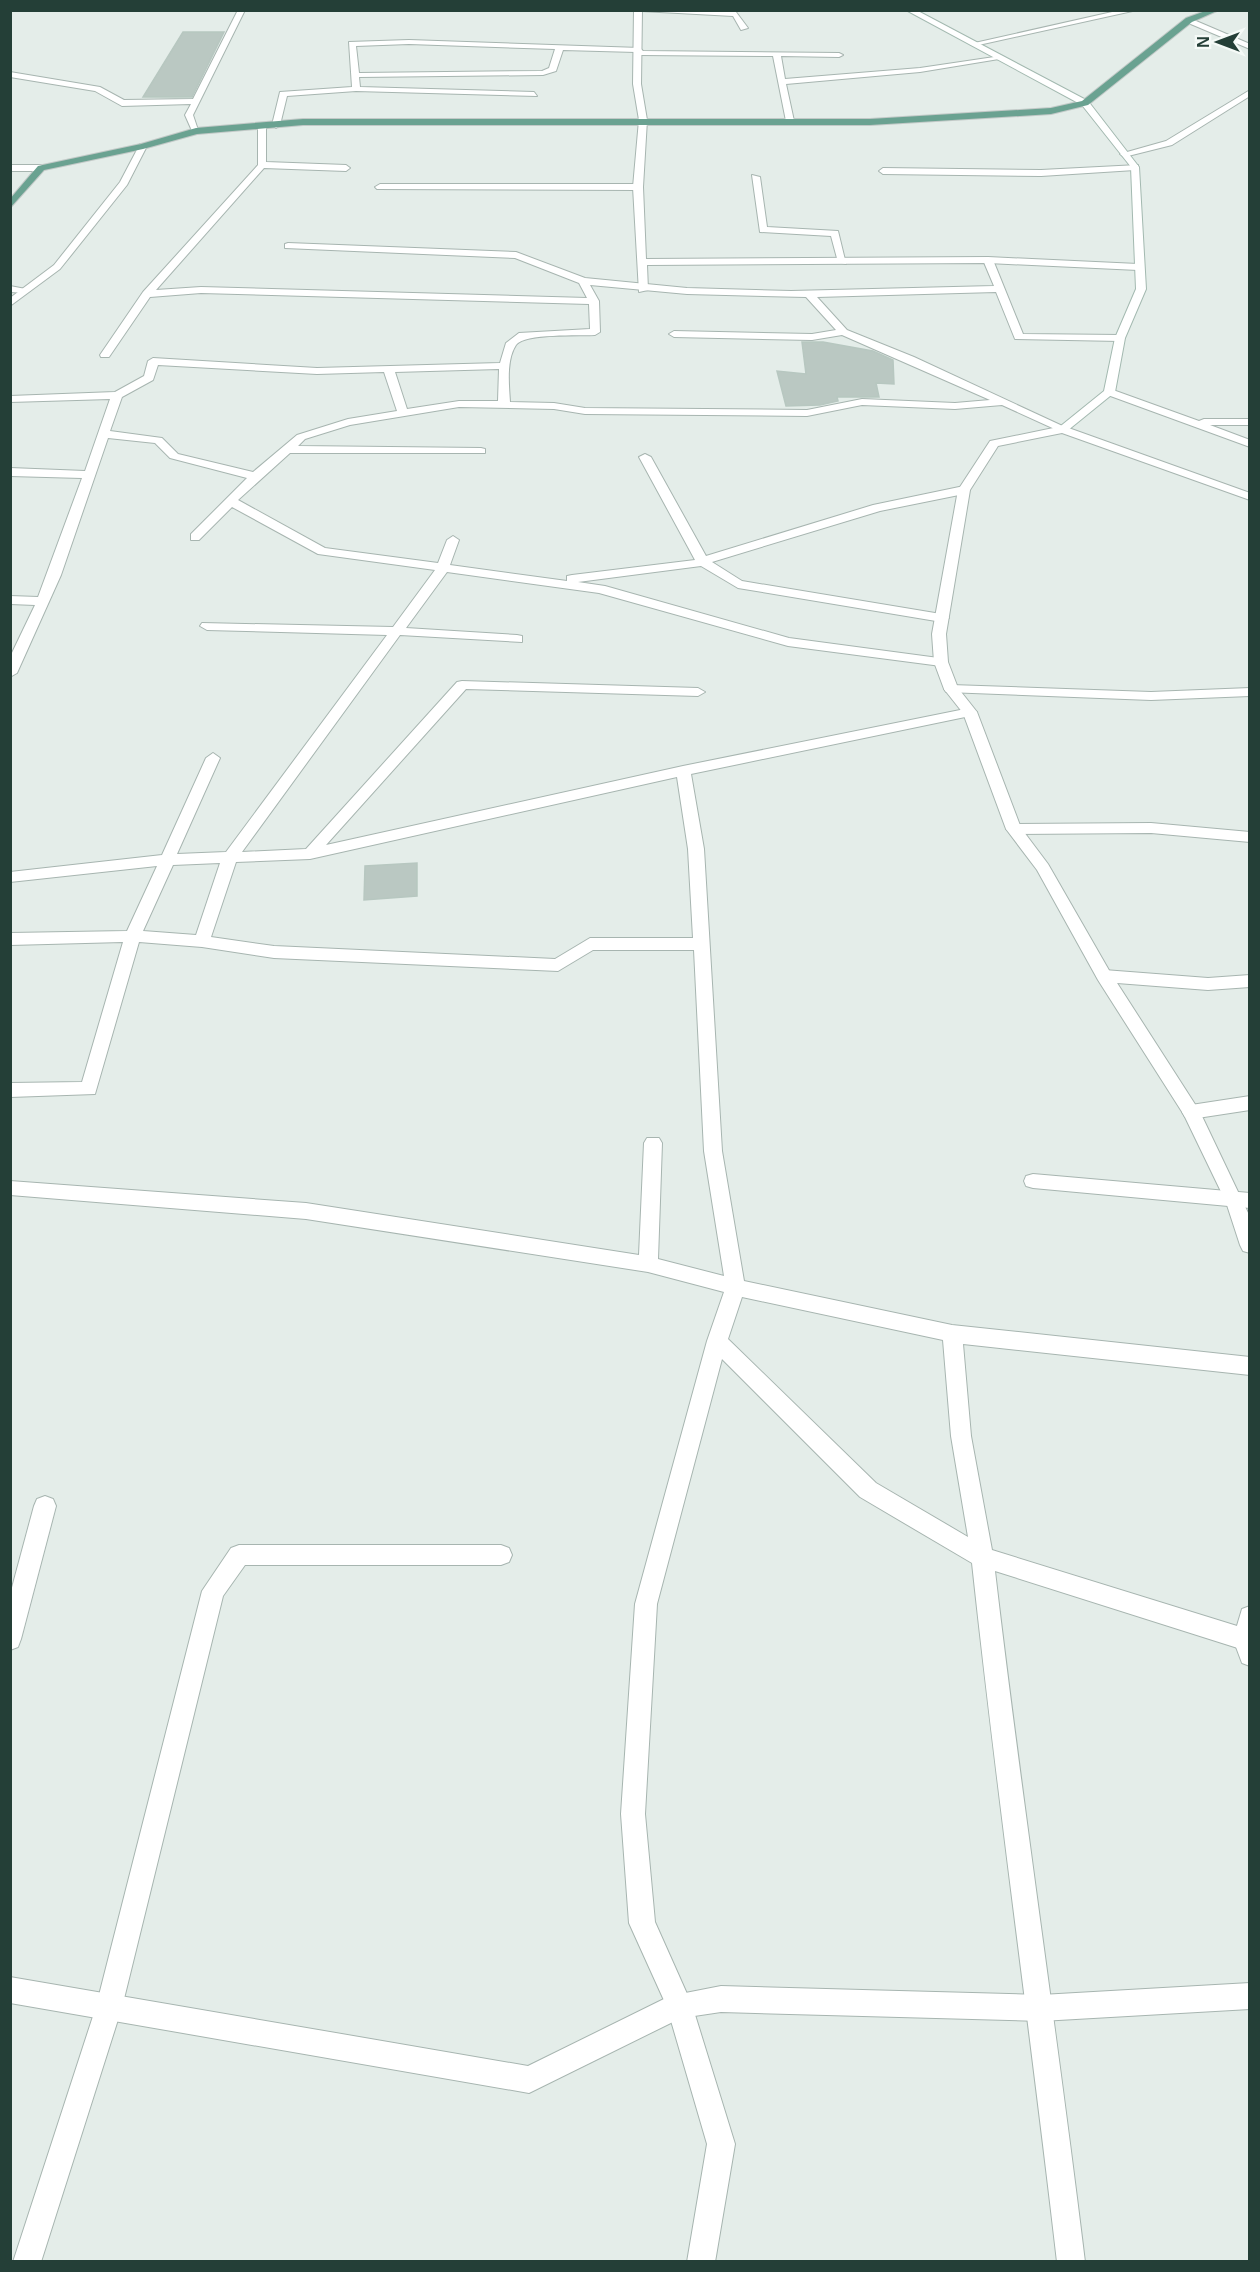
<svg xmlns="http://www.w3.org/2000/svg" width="1260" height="2272" font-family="Arial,sans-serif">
	<rect width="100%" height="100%" fill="#e4ede9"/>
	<!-- building -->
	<g fill="#bac8c2" stroke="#b7c7c0" stroke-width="1.5">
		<path d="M183,32H224L192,97H143Z"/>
		<path d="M802,342H823L873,351L893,360L894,384L876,383L879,397H837L838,401L820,405L786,406L777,371L806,374Z"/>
		<path d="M417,863V896L364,900L365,866Z"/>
	</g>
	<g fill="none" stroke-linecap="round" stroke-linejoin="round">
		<defs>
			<g id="minor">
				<path d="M623,10L736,12L748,28L741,30L733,16Z"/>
				<path d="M1121,10H1137L974,46L970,44Z"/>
				<path d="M1189,18L1250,44V49L1186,22Z"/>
				<path d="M409,40L640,48L643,51L839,53L843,55L839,57L781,56L785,79L920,68L1001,56L1005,58L920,72L786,84L794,121L790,124L786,121L773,56L639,55L636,52L563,50L556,71L543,75L359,77L360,87L534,92L537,96L356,91L287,96L280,125L276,128L272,125L280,92L352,87L349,42ZM409,44L555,49L549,68L542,71L359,73L356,46Z"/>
				<path d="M1250,90V96L1172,145L1124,157L1120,154L1166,141Z"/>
				<path d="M262,123L266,126V162L346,165L350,168L346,171L264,168L156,290L201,287L587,298L579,283L515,258L285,248V244L288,243L516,252L585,278L687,288L791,291L994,286L983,260L988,257L993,260L1023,334L1120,335L1125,338L1120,341L1015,339L996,292L817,297L847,330L914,357L1069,429L1059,431L1002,405L955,409L862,405L807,416L585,414L554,409L459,407L350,425L305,439L298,446L481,448L485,449V453H290L238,500L325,548L438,563L447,540L453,536L459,540L450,565L567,581V576L572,575L695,560L639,457L645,454L651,457L706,556L873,505L964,486L970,490L964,494L880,511L712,562L742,581L947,615L949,618L942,622L738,588L701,566L578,582L605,586L789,638L946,659L948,662L941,666L788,646L599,593L447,572L406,628L517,635L522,636V642L400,635L242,852L306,849L457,682L462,681L698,688L705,692L698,696L466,689L326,845L683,766L970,708L977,712L970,716L691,774L704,849L722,1151L744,1281L952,1325L1250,1357V1375L963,1344L971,1436L992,1550L1250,1630V1648L1244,1650L995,1571C1022,1802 1057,2031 1085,2262H1057C1030,2028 997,1796 972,1563L860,1497L722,1359L657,1604L645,1814L655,1922L692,2005L735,2144L715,2262H687L707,2144L667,2007L629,1923L621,1814L635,1604L707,1341L724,1292L648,1272L306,1219L10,1195V1181L306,1203L639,1255L644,1143L647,1138H659L662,1143L658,1259L724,1276L704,1151L694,950H593L558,971L274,958L202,947L139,942L95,1094L10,1097V1083L82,1082L123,942L10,945V933L127,931L157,866L10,882V872L162,855L206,758L213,753L220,758L177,854L226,852L387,635L207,630L200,626L202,623L393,627L435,570L318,554L232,507L199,540H191V534L247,478L170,458L155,443L108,438L61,575L17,673L10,677V657L35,605L10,604V596L38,597L82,478L10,476V468L85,471L110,399L10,402V396L115,392L144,376L148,361L153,358L317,368L500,363L506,343L519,333L590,329L589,304L201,293L150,297L109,357H101L100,355L143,292L258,165V126ZM590,285L687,294L806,297L836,330L812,334L674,331L669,334L674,337L812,340L842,335L990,400L955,403L862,399L807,410L585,408L554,403L510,402C509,385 506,360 516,345C524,333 580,336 595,335L600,332L599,301ZM158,365L317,374L384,372L397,411L348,419L297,435L253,472L178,454L162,438L110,431L122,397L153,380ZM499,369L498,401H459L407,409L395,372ZM677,777L688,849L693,938H590L555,959L274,946L211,937L236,862L310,859ZM220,863L196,935L143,931L173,865ZM742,1297L943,1340L951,1436L968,1537L876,1483L728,1339Z"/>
				<path d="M1138,165V169L1135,170L1041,176L883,174L879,171L883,168L1041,170Z"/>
				<path d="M752,175L760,177L767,227L838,231L846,264L838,262L831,236L760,232Z"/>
				<path d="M380,184H638L643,187L638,190L377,189L375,187Z"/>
				<path d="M10,286L31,290L26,293L10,292Z"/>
				<path d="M1105,390H1113L1199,421L1204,419H1250V425H1210L1250,440V447L1105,394Z"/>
				<path d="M951,685L1151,692L1250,688V696L1151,700L946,692L944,689Z"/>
				<path d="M1151,823L1250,832V842L1151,833L1014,834L1006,829L1014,824Z"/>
				<path d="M1104,970L1208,978L1250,975V987L1208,990L1104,982L1096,976Z"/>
				<path d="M1250,1096V1110L1191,1119L1185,1117L1182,1112L1185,1107L1191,1105Z"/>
				<path d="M1033,1174L1250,1193V1208L1033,1188L1026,1186L1024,1181L1026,1176Z"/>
				<path d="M45,1496L53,1499L56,1506L21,1639L18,1647L10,1650V1595L34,1506L37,1499Z"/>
				<path d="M239,1545H501L509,1548L512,1555L509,1562L501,1565H245L223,1596L122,2007L41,2262H13L96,2007L202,1591L231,1548Z"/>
			</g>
			<g id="tertiary">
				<path d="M238,10H245L193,115L199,133H193L185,115L191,104L122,106L95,91L10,77V72L100,87L124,100L193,99Z"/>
				<path d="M634,10H642L641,84L647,120L643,187L646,259L988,257L1138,264L1143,267L1138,270L988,263L647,265L648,290L639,292L633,187L639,120L633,84Z"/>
				<path d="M140,144L147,146L127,185L60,269L10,306V298L54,265L120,182Z"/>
				<path d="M10,165H41L45,168L41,171H10Z"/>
				<path d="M1063,426L1250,493V500L1062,433L998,446L970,490L946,634L948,662L958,688L977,712L1021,828L1048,864L1110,972L1200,1112L1250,1217V1253L1243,1251L1240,1245L1226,1202L1184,1115L1098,980L1037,870L1006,829L963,713L944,689L934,662L932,634L958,490L990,441Z"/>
				<path d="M1250,1606V1666L1242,1663L1233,1639L1242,1609Z"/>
				<path d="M10,1977L528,2066L670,1996L721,1986L1041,1995L1250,1983V2009L1041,2021L721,2012L681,2018L529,2093L10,2003Z"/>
			</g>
			<path id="secondary" d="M906,10H916L1088,101L1139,167L1146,289L1125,338L1115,392L1067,431L1057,429L1104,391L1115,338L1136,289L1131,167L1082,105Z"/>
			<path id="primary" d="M1208,10H1219L1192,22L1088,105L1051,114L870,125H303L197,134L143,149L44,170L10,208V199L38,166L141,144L196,128L303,119H870L1051,108L1082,101L1186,18Z"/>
		</defs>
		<!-- minor casing -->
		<use href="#minor" stroke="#a7b5b0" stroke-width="2"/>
		<!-- tertiary casing -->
		<use href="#tertiary" stroke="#a7b5b0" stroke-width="2"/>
		<!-- secondary casing -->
		<use href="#secondary" stroke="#a3b9b0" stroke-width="2"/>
		<!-- primary casing -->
		<use href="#primary" stroke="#c2c9c7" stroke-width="2"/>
		<!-- minor -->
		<use href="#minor" fill="#fff" fill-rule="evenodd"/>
		<!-- tertiary -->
		<use href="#tertiary" fill="#fff" fill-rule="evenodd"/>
		<!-- secondary -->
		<use href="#secondary" fill="#fff" fill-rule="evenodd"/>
		<!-- primary -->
		<use href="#primary" fill="#6aa291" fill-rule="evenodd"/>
	</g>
	<!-- border -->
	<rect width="1260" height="2272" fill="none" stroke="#243f37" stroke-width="24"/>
	<!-- north arrow -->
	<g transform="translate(1218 42) rotate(270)" stroke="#f5faf7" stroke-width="4.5" paint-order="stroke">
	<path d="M0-4.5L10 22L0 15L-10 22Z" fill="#243f37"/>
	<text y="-9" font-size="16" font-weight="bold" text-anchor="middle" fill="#243f37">N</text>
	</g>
</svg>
